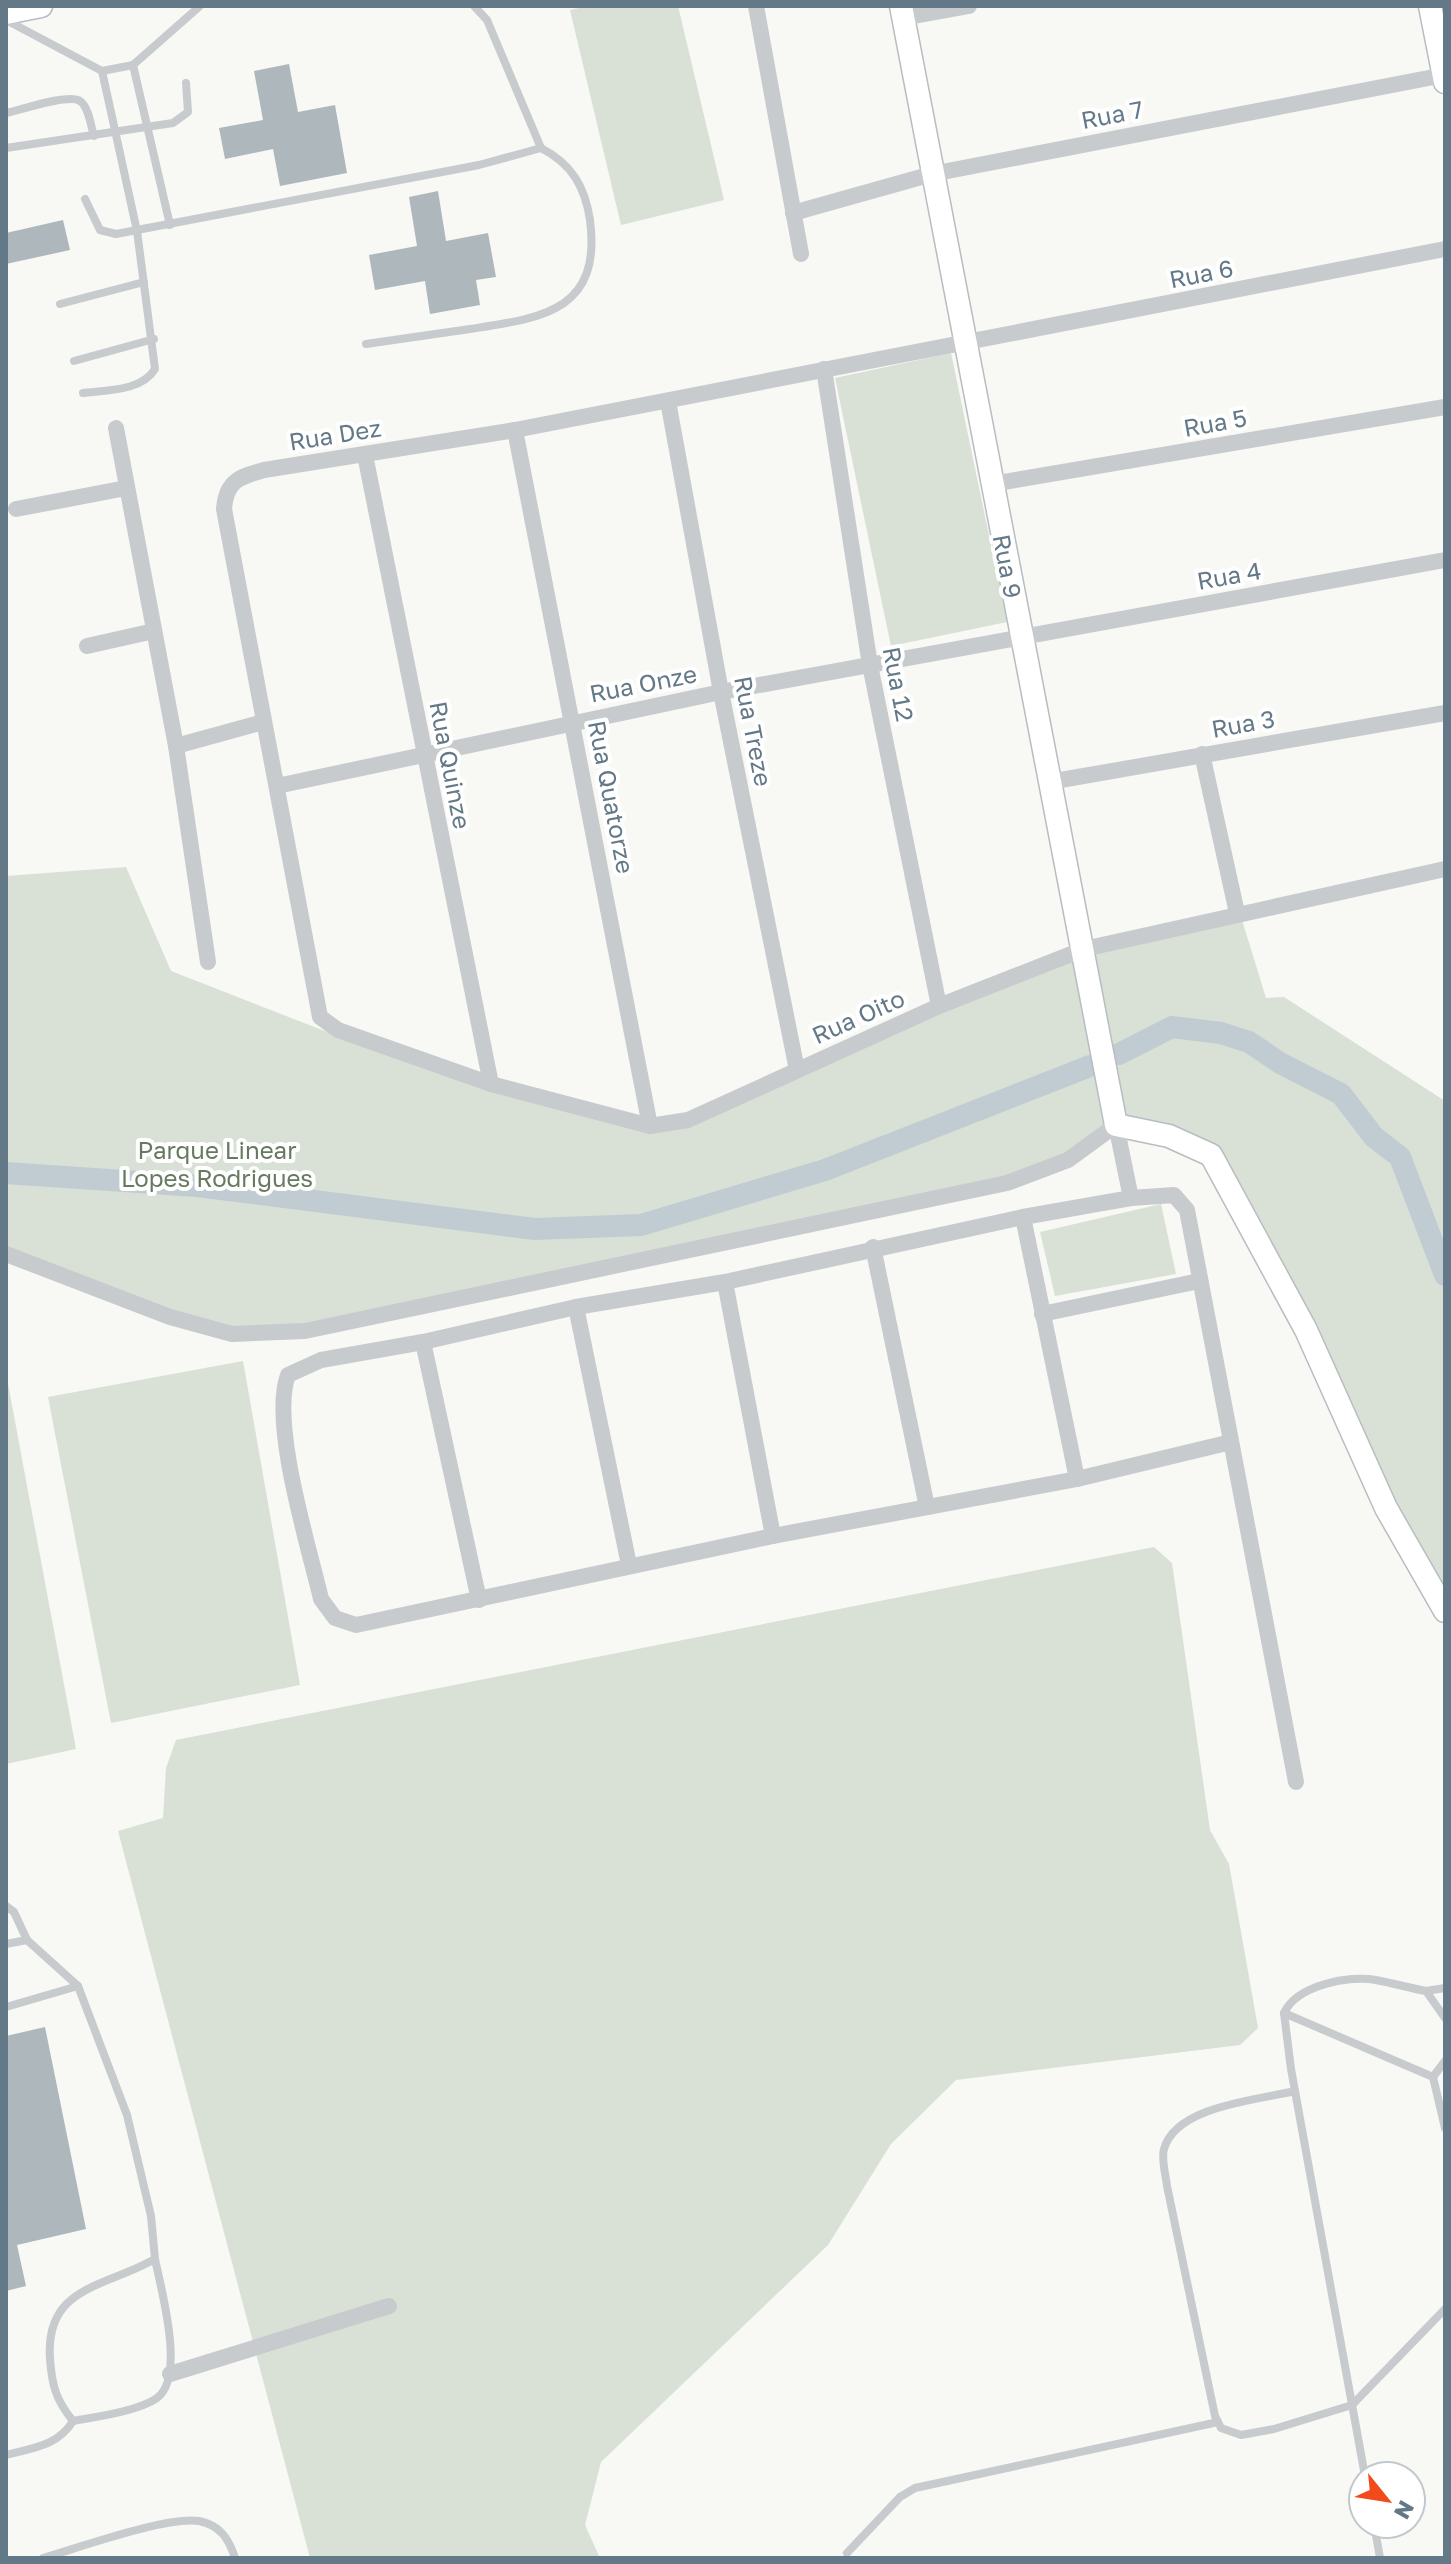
<svg xmlns="http://www.w3.org/2000/svg" width="1451" height="2564" font-family="'Golos Text',sans-serif">
	<rect width="100%" height="100%" fill="#f8f8f5"/>
	<!-- green -->
	<g fill="#d9e0d5">
		<path d="M588,6H678L724,200L621,225L570,10Z"/>
		<path d="M951,353L1007,622L891,646L835,378Z"/>
		<path d="M126,867L171,971L322,1030L648,1128L688,1118L938,1003L1238,907L1266,998L1284,997L1445,1101V1623L1380,1509L1211,1160L1116,1127L1072,1162L302,1330L230,1331L6,1251V876Z"/>
		<path d="M1161,1204L1176,1274L1055,1296L1040,1232Z"/>
		<path d="M243,1361L300,1685L111,1723L48,1397Z"/>
		<path d="M6,1373L76,1749L6,1764Z"/>
		<path d="M1154,1547L1172,1563L1210,1830L1229,1864L1258,2028L1240,2045L956,2080L891,2144L828,2245L601,2462L585,2525L600,2558H310L118,1831L163,1818L166,1768L176,1740Z"/>
	</g>
	<g fill="none" stroke-linecap="round" stroke-linejoin="round">
		<!-- canal -->
		<g stroke="#c0ccd1" stroke-width="22">
			<path d="M1119,1054L1172,1027L1221,1033L1249,1042L1280,1063L1341,1094L1374,1137L1400,1157L1445,1275"/>
			<path d="M6,1173L197,1186L535,1229L641,1225L825,1170L1090,1066"/>
		</g>
	</g>
	<!-- building -->
	<g fill="#aeb7bc">
		<path d="M289,64L298,112L335,105L347,173L280,186L273,149L225,159L219,128L263,120L254,71Z"/>
		<path d="M438,191L446,241L488,233L496,277L476,280L480,305L430,314L425,281L375,290L369,255L417,246L409,197Z"/>
		<path d="M63,220L70,250L6,264V233Z"/>
		<path d="M45,2027L86,2229L17,2245L26,2286L6,2291V2036Z"/>
	</g>
	<g fill="none" stroke-linecap="round" stroke-linejoin="round">
		<defs>
			<g id="secondary">
				<path d="M901,6L1116,1125L1169,1136L1211,1155L1306,1330L1386,1508L1445,1611"/>
				<path d="M1430,6L1445,82"/>
				<path d="M6,13L41,6"/>
			</g>
		</defs>
		<!-- secondary casing -->
		<use href="#secondary" stroke="#b7bdc1" stroke-width="25"/>
		<!-- lane -->
		<g stroke="#c7cbce" stroke-width="8">
			<path d="M474,6L487,20L541,148"/>
			<path d="M6,20L102,71L133,65L200,6"/>
			<path d="M133,65L170,225"/>
			<path d="M6,113C21,110 69,93 80,101C89,107 91,127 94,136"/>
			<path d="M6,148L173,123L188,112L186,83"/>
			<path d="M85,199L100,230L116,234L479,165L541,148C572,164 585,187 590,220C602,312 541,318 470,329C435,334 401,339 366,344"/>
			<path d="M60,304L144,282"/>
			<path d="M74,361L154,339"/>
			<path d="M83,393C107,390 142,391 155,369L137,231L102,71"/>
			<path d="M6,1906L14,1912L27,1940L78,1986L127,2115L151,2216L155,2259C104,2288 45,2286 50,2359C52,2386 56,2400 73,2421C95,2417 139,2411 157,2398C186,2377 161,2289 155,2259"/>
			<path d="M6,1944L27,1940"/>
			<path d="M1426,1991L1445,1988"/>
			<path d="M6,2007L78,1986"/>
			<path d="M1284,2013L1433,2077L1445,2128"/>
			<path d="M1433,2077L1445,2061"/>
			<path d="M1295,2091C1257,2100 1176,2106 1164,2149C1161,2159 1166,2176 1167,2186L1215,2416L1221,2428L1241,2435L1274,2429L1352,2405L1445,2309"/>
			<path d="M6,2455C32,2448 58,2446 73,2421"/>
			<path d="M1365,2476L1291,2069L1284,2013C1297,1985 1349,1975 1376,1980C1393,1983 1409,1988 1426,1991L1445,2018"/>
			<path d="M1374,2524L1380,2558"/>
			<path d="M847,2553L900,2497L915,2488L1218,2422"/>
			<path d="M43,2558C78,2548 166,2516 199,2521C220,2525 229,2539 235,2558"/>
		</g>
		<!-- street -->
		<g stroke="#c7cbce" stroke-width="16">
			<path d="M756,6L801,254"/>
			<path d="M903,18L969,6"/>
			<path d="M793,213L932,174L1444,75"/>
			<path d="M1445,249L515,430L264,470C239,477 226,481 224,509L320,1017L338,1030L491,1084L650,1126L688,1120L939,1006L1084,949L1445,869"/>
			<path d="M824,369L870,665L939,1006"/>
			<path d="M668,401L721,692L797,1070"/>
			<path d="M116,428L176,746L208,962"/>
			<path d="M515,430L650,1126"/>
			<path d="M365,455L491,1084"/>
			<path d="M992,484L1445,407"/>
			<path d="M16,509L126,488"/>
			<path d="M87,646L154,631"/>
			<path d="M176,746L263,722"/>
			<path d="M1202,754L1237,913"/>
			<path d="M1049,782L1445,713"/>
			<path d="M277,786L721,692L1445,560"/>
			<path d="M1023,1217L1077,1479"/>
			<path d="M873,1247L927,1507"/>
			<path d="M6,1254L170,1317L232,1334L305,1331L1007,1183L1068,1160L1116,1125L1131,1198"/>
			<path d="M725,1282L773,1536"/>
			<path d="M576,1307L629,1565"/>
			<path d="M1042,1314L1199,1281"/>
			<path d="M423,1342L479,1600"/>
			<path d="M1231,1442L1077,1479L773,1536L356,1625L335,1618L321,1599C309,1547 270,1423 288,1375L321,1360L423,1342L576,1307L725,1282L1023,1217L1131,1198L1174,1195L1187,1210L1296,1782"/>
			<path d="M170,2374L389,2306"/>
		</g>
		<!-- secondary -->
		<use href="#secondary" stroke="#fff" stroke-width="22"/>
	</g>
	<g text-anchor="middle" dominant-baseline="central" stroke-width="8" stroke-linejoin="round" paint-order="stroke">
		<!-- street labels -->
		<g font-size="24" fill="#647988" stroke="#fff">
			<text transform="translate(1112 114) rotate(-11)">Rua 7</text>
			<text transform="translate(1201 273) rotate(-11)">Rua 6</text>
			<text transform="translate(1215 422) rotate(-10)">Rua 5</text>
			<text transform="translate(335 434) rotate(-9)">Rua Dez</text>
			<text transform="translate(1008 566) rotate(79)">Rua 9</text>
			<text transform="translate(1229 575) rotate(-10)">Rua 4</text>
			<text transform="translate(643 683) rotate(-11)">Rua Onze</text>
			<text transform="translate(899 684) rotate(79)">Rua 12</text>
			<text transform="translate(1243 723) rotate(-10)">Rua 3</text>
			<text transform="translate(754 731) rotate(79)">Rua Treze</text>
			<text transform="translate(451 765) rotate(79)">Rua Quinze</text>
			<text transform="translate(612 797) rotate(79)">Rua Quatorze</text>
			<text transform="translate(858 1016) rotate(-24)">Rua Oito</text>
		</g>
		<!-- park labels -->
		<g font-size="24" fill="#667a60" stroke="#fff">
			<text x="217" y="1149">Parque Linear<tspan x="217" dy="28">Lopes Rodrigues</tspan></text>
		</g>
	</g>
	<!-- border -->
	<rect width="1451" height="2564" fill="none" stroke="#647988" stroke-width="16"/>
	<!-- north arrow -->
	<g transform="translate(1387 2500) rotate(120)"><circle r="38" fill="#ffffff" stroke="#c1c9cf" stroke-width="2"/>
	<path d="M0-6L14 30L0 20L-14 30Z" fill="#f24b1b"/>
	<text y="-12" font-size="22" font-weight="bold" text-anchor="middle" fill="#647988">N</text>
	</g>
</svg>
